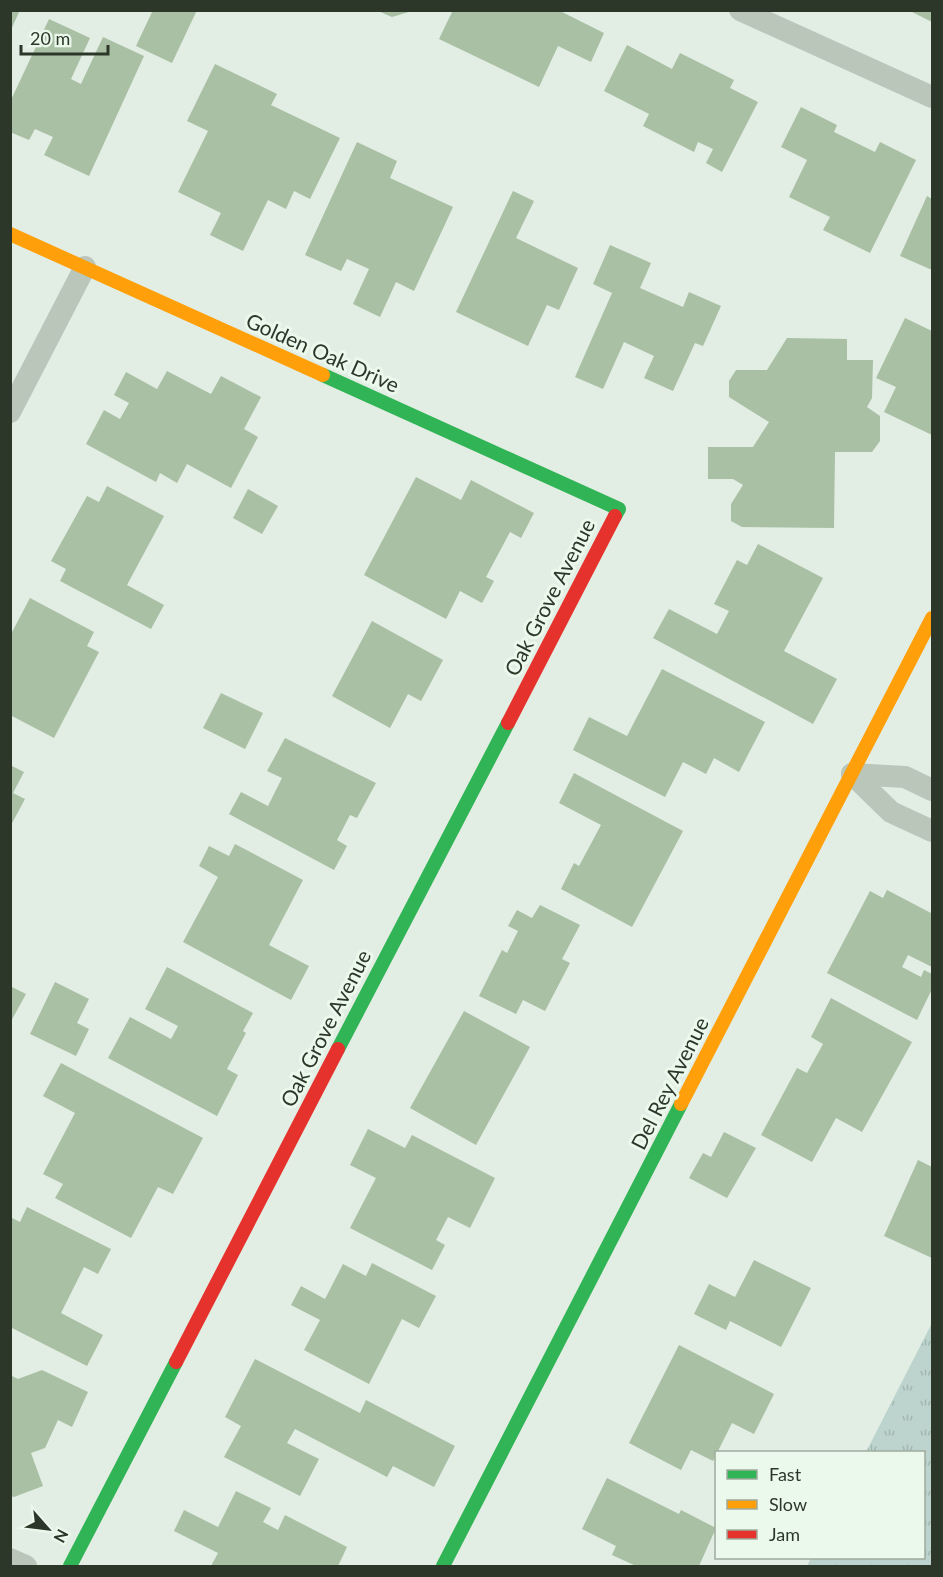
<svg xmlns="http://www.w3.org/2000/svg" width="943" height="1577" font-family="Lato,sans-serif">
	<defs>
		<pattern id="grass-tufts" width="24" height="20" patternUnits="userSpaceOnUse" patternTransform="scale(1.5)"><rect width="24" height="20" fill="#bdd4ce"/><path d="M3 7l-1-3M5 7V3M7 7l1-3M15 17l-1-3M17 17v-4M19 17l1-3" fill="none" stroke="#a3b7b1"/></pattern>
	</defs>
	<rect width="100%" height="100%" fill="#e2ede3"/>
	<!-- grass -->
	<path fill="url(#grass-tufts)" d="M932,1323V1566H807L811,1558H924V1452H866Z"/>
	<!-- building -->
	<g fill="#a9c0a5">
		<path d="M10,10H20L10,32Z"/>
		<path d="M153,10H197L172,63L136,46Z"/>
		<path d="M376,10H412V11L392,17Z"/>
		<path d="M453,10H558L604,33L591,62L558,46L539,87L439,39Z"/>
		<path d="M908,10H932V22Z"/>
		<path d="M49,19L90,38L71,79L81,84L103,37L144,56L89,176L44,155L53,137L35,129L29,140L10,132V102Z"/>
		<path d="M627,45L672,69L680,53L734,80L730,88L758,102L722,172L706,163L713,149L698,142L694,152L643,126L649,114L604,91Z"/>
		<path d="M215,64L277,94L271,105L340,138L310,199L294,191L286,209L268,200L243,251L210,235L221,213L178,192L208,131L187,121Z"/>
		<path d="M801,107L837,125L834,132L875,152L880,142L916,160L870,253L823,230L830,217L789,197L807,160L781,147Z"/>
		<path d="M357,142L397,161L390,178L453,207L414,291L396,282L380,317L353,304L369,269L347,259L341,271L305,255Z"/>
		<path d="M513,191L534,201L516,238L578,268L559,310L547,305L528,346L456,312Z"/>
		<path d="M927,196L932,199V270L900,256Z"/>
		<path d="M610,245L651,263L640,288L683,307L689,292L721,306L703,346L695,343L673,391L644,378L654,356L624,342L603,389L575,377L612,293L593,284Z"/>
		<path d="M905,318L932,331V435L884,412L896,387L876,378Z"/>
		<path d="M787,338L847,339V360H873L872,398L867,407L880,416V441L872,452H835L834,528L742,527L731,521V504L743,485L733,479H708V447H753L769,422L729,397V381L736,370H767Z"/>
		<path d="M167,371L211,394L221,376L261,397L244,429L258,437L231,488L187,464L177,483L160,473L156,482L86,444L104,410L120,419L129,403L114,395L126,372L157,389Z"/>
		<path d="M416,477L461,500L471,480L534,513L521,538L510,532L486,577L494,581L482,603L460,591L446,619L364,575Z"/>
		<path d="M107,486L164,516L127,585L164,605L151,629L60,581L66,569L51,561L87,496L99,502Z"/>
		<path d="M248,489L278,506L262,534L233,518Z"/>
		<path d="M758,544L823,578L784,651L837,679L813,724L653,638L669,609L717,634L729,611L714,604L737,560L747,565Z"/>
		<path d="M30,598L94,632L87,646L99,652L54,738L10,715V636Z"/>
		<path d="M372,621L443,660L421,701L408,694L390,728L332,696Z"/>
		<path d="M662,669L765,722L739,772L714,758L706,774L683,762L665,797L573,750L589,717L627,736Z"/>
		<path d="M221,693L263,713L245,749L203,728Z"/>
		<path d="M285,738L376,783L357,818L350,815L337,840L347,846L334,870L229,814L241,792L268,806L282,778L267,771Z"/>
		<path d="M10,765L24,772L13,793L25,799L10,827Z"/>
		<path d="M574,773L683,831L632,927L561,889L574,863L579,866L601,825L559,803Z"/>
		<path d="M235,844L303,880L269,945L309,966L291,1000L183,942L218,877L199,866L209,846L229,856Z"/>
		<path d="M887,890L931,913L932,909V967L908,955L902,967L921,977L924,970L932,974V989L917,1020L827,973L870,891L883,898Z"/>
		<path d="M540,905L580,925L562,959L570,963L545,1011L523,1000L516,1014L479,996L502,950L507,953L518,931L508,926L517,910L532,918Z"/>
		<path d="M167,967L253,1013L243,1031L246,1033L227,1069L238,1075L217,1116L108,1058L130,1017L171,1039L178,1026L145,1009Z"/>
		<path d="M55,982L89,999L77,1023L89,1029L76,1056L30,1034Z"/>
		<path d="M10,986L26,994L10,1023Z"/>
		<path d="M831,998L912,1042L862,1132L836,1118L812,1162L761,1135L797,1068L807,1073L823,1044L811,1037Z"/>
		<path d="M464,1011L530,1047L476,1145L410,1108Z"/>
		<path d="M61,1063L203,1138L173,1194L158,1187L131,1238L55,1198L63,1184L43,1174L75,1113L43,1096Z"/>
		<path d="M368,1129L405,1148L412,1135L495,1178L470,1228L448,1217L436,1240L445,1245L432,1270L350,1228L376,1178L350,1165Z"/>
		<path d="M724,1132L756,1148L727,1198L689,1178L703,1153L711,1157Z"/>
		<path d="M918,1160L932,1167V1258L884,1236Z"/>
		<path d="M27,1207L111,1249L98,1274L84,1267L61,1313L103,1335L87,1366L10,1327V1217L20,1222Z"/>
		<path d="M754,1260L811,1288L781,1347L730,1321L726,1330L694,1314L709,1284L735,1297Z"/>
		<path d="M372,1263L436,1296L419,1328L402,1319L369,1384L304,1350L320,1320L291,1305L301,1286L325,1299L343,1264L366,1276Z"/>
		<path d="M679,1345L774,1394L754,1434L732,1423L713,1461L691,1450L681,1470L629,1443Z"/>
		<path d="M255,1359L360,1413L366,1400L455,1446L434,1487L393,1466L387,1477L295,1429L287,1443L319,1459L300,1496L224,1457L241,1426L225,1417Z"/>
		<path d="M42,1370L88,1392L72,1427L58,1420L45,1448L31,1453L43,1486L14,1497L10,1496V1375L18,1379Z"/>
		<path d="M607,1478L679,1514L681,1510L716,1528L699,1566H636L612,1555L616,1546L582,1529Z"/>
		<path d="M236,1491L271,1508L263,1522L278,1530L285,1515L347,1547L338,1566H211L218,1553L174,1531L184,1510L218,1527Z"/>
	</g>
	<g fill="none" stroke-linecap="round" stroke-linejoin="round">
		<!-- street -->
		<g stroke="#bbc6bb" stroke-width="22">
			<path d="M740,10L932,97"/>
			<path d="M10,412L85,267"/>
			<path d="M852,774L891,812L932,831"/>
			<path d="M852,774L905,777L932,790"/>
			<path d="M10,1559L26,1566"/>
		</g>
		<!-- fast -->
		<g stroke="#30b455" stroke-width="14">
			<path d="M323,375L619,509L615,516"/>
			<path d="M338,1049L508,723"/>
			<path d="M70,1566L176,1362"/>
			<path d="M443,1566L681,1104"/>
		</g>
		<!-- slow -->
		<g stroke="#ff9f0a" stroke-width="14">
			<path d="M10,234L323,375"/>
			<path d="M681,1104L932,618"/>
		</g>
		<!-- jam -->
		<g stroke="#e5322d" stroke-width="14">
			<path d="M508,723L615,516"/>
			<path d="M176,1362L338,1049"/>
		</g>
	</g>
	<g text-anchor="middle" dominant-baseline="central" stroke-width="6" stroke-linejoin="round" paint-order="stroke">
		<!-- street labels -->
		<g font-size="21" fill="#2c3729" stroke="#eaf9eb">
			<text transform="translate(323 352) rotate(24)">Golden Oak Drive</text>
			<text transform="translate(549 597) rotate(-63)">Oak Grove Avenue</text>
			<text transform="translate(325 1028) rotate(-63)">Oak Grove Avenue</text>
			<text transform="translate(669 1083) rotate(-63)">Del Rey Avenue</text>
		</g>
	</g>
	<!-- border -->
	<rect width="943" height="1577" fill="none" stroke="#2c3729" stroke-width="24"/>
	<!-- legend -->
	<rect x="715" y="1451" width="210" height="108" fill="#eaf9eb" stroke="#9eab9d" stroke-width="1.5"/>
	<rect x="727" y="1470" width="30" height="9" fill="#30b455" stroke="#9eab9d" stroke-width="1.5"/>
	<text x="769" y="1481" font-size="18" fill="#2c3729">Fast</text>
	<rect x="727" y="1500" width="30" height="9" fill="#ff9f0a" stroke="#9eab9d" stroke-width="1.5"/>
	<text x="769" y="1511" font-size="18" fill="#2c3729">Slow</text>
	<rect x="727" y="1530" width="30" height="9" fill="#e5322d" stroke="#9eab9d" stroke-width="1.5"/>
	<text x="769" y="1541" font-size="18" fill="#2c3729">Jam</text>
	<!-- north arrow -->
	<g transform="translate(48 1529) rotate(118)" stroke="#eaf9eb" stroke-width="4.5" paint-order="stroke">
	<path d="M0-4.5L10 22L0 15L-10 22Z" fill="#2c3729"/>
	<text y="-9" font-size="16" font-weight="bold" text-anchor="middle" fill="#2c3729">N</text>
	</g>
	<!-- scale -->
	<path d="M21 45v9h87v-9" fill="none" stroke="#2c3729" stroke-width="3"/>
	<text x="30" y="45" font-size="18" fill="#2c3729" stroke="#eaf9eb" stroke-width="4.5" paint-order="stroke">20 m</text>
</svg>
